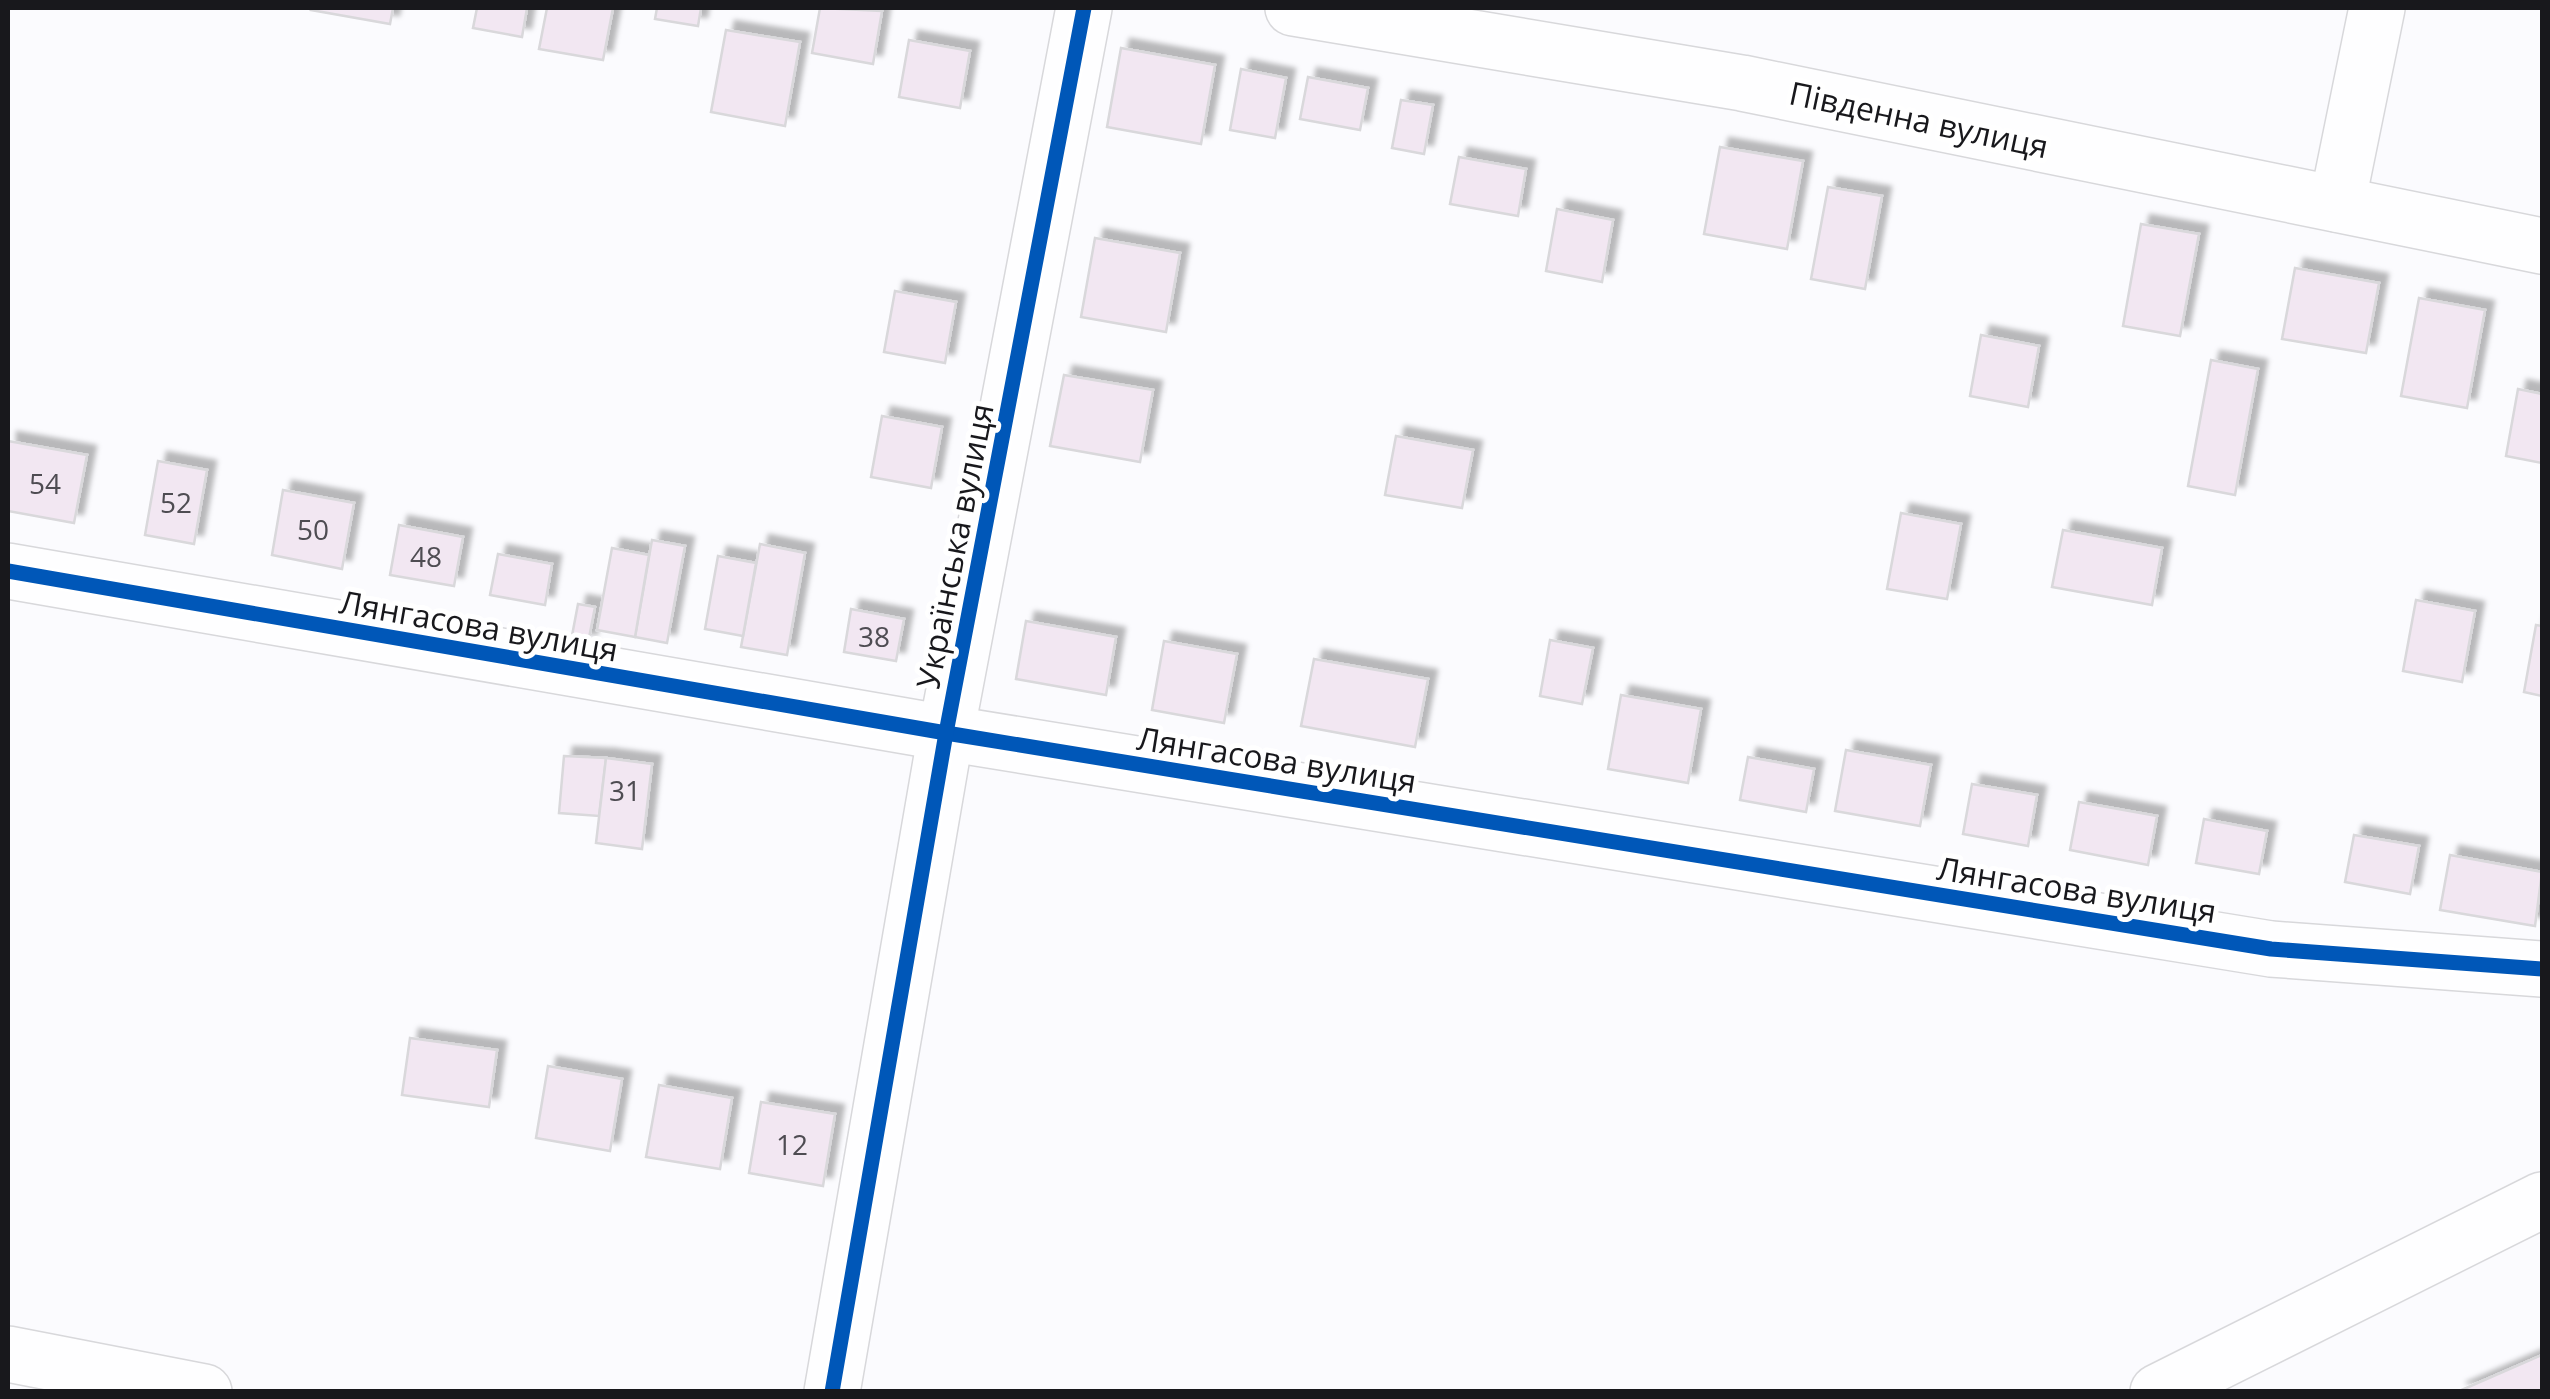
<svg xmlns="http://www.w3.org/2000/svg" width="2550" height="1399" font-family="'Open Sans',sans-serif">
	<defs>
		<filter id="shadow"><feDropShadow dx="9" dy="-9" stdDeviation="2.5" flood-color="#0004"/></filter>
	</defs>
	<rect width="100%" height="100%" fill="#fbfbfe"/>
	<!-- building -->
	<g fill="#f2e7f2" stroke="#d9d8db" stroke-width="2.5" filter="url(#shadow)">
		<path d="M312,8H393L390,24L311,10Z"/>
		<path d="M477,8H527L522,37L473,28Z"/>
		<path d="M547,8H613L603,60L539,49Z"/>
		<path d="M657,8H701L698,26L655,19Z"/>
		<path d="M820,8L882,11L873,64L812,53Z"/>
		<path d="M726,30L800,42L785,126L711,112Z"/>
		<path d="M909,40L970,51L960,108L899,97Z"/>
		<path d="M1121,48L1215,65L1201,144L1107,127Z"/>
		<path d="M1241,69L1286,78L1275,138L1230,130Z"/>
		<path d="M1308,77L1368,88L1360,130L1300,119Z"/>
		<path d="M1401,100L1433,105L1424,154L1392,148Z"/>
		<path d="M1720,147L1803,161L1787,249L1704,234Z"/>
		<path d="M1459,157L1526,169L1518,216L1450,204Z"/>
		<path d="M1828,187L1882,196L1865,289L1811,279Z"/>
		<path d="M1557,209L1613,220L1602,282L1546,271Z"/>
		<path d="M2141,224L2199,234L2180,336L2123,326Z"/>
		<path d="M1095,238L1180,253L1166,332L1081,317Z"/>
		<path d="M2295,268L2379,283L2366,353L2282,339Z"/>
		<path d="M895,291L956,302L945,363L884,352Z"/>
		<path d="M2419,298L2485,310L2467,408L2401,396Z"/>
		<path d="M1981,335L2039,346L2028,407L1970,396Z"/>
		<path d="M2211,360L2258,369L2235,495L2188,486Z"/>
		<path d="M1064,375L1153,390L1140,462L1050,446Z"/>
		<path d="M2518,389L2542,394V463L2506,456Z"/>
		<path d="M882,416L942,427L931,488L871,477Z"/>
		<path d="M1396,436L1473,450L1462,508L1385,495Z"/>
		<path d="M8,441L87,455L74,523L8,511Z"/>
		<path d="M158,461L207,470L194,544L145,535Z"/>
		<path d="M283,490L354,503L342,569L272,555Z"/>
		<path d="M1901,513L1961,524L1947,599L1887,589Z"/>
		<path d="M399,525L463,537L454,586L390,575Z"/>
		<path d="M2063,530L2162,548L2152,605L2052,587Z"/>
		<path d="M652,540L685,546L667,643L635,637Z"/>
		<path d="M760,544L805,553L787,655L741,647Z"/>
		<path d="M612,548L649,555L635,637L597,630Z"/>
		<path d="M498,554L552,564L545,605L490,595Z"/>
		<path d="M718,556L756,563L743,636L705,629Z"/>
		<path d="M2416,600L2475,611L2462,682L2403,671Z"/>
		<path d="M578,604L595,607L588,643L571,641Z"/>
		<path d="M851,609L904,619L896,661L844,652Z"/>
		<path d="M1026,621L1116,637L1106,695L1016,679Z"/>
		<path d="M2536,625L2542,626V696L2524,692Z"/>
		<path d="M1550,640L1593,648L1582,704L1540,696Z"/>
		<path d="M1164,641L1237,654L1224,723L1152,710Z"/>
		<path d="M1314,659L1428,679L1415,747L1301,726Z"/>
		<path d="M1621,695L1701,709L1688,783L1608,769Z"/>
		<path d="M1846,750L1931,765L1920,826L1835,811Z"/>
		<path d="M564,756L606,758L599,816L559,813Z"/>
		<path d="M1748,757L1814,769L1806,812L1740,800Z"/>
		<path d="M606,758L652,764L642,849L596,843Z"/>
		<path d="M1972,784L2037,795L2028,846L1963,834Z"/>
		<path d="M2079,802L2157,816L2148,865L2070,850Z"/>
		<path d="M2204,819L2267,831L2259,874L2196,863Z"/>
		<path d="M2354,835L2419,846L2410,894L2345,882Z"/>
		<path d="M2450,855L2542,872L2535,926L2440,910Z"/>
		<path d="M410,1038L497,1050L489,1107L402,1095Z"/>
		<path d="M548,1066L622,1079L610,1151L536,1138Z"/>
		<path d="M659,1085L732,1098L720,1169L646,1157Z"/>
		<path d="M761,1102L835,1114L823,1186L749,1173Z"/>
		<path d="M2542,1355V1392H2457Z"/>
	</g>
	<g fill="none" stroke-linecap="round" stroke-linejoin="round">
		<defs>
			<g id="minor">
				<path d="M1293,8L1742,83L2542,246"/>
				<path d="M2337,204L2377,8"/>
				<path d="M8,571L946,733L2271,949L2542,969"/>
				<path d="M8,1354L204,1392"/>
				<path d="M832,1392L946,733L1084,8"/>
				<path d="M2158,1392L2542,1200"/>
			</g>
		</defs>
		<!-- minor casing -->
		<use href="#minor" stroke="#d8d8db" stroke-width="58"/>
		<!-- minor -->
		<use href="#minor" stroke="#fefeff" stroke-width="55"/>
		<defs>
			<g id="cycleway">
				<path d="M8,571L946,733L2271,949L2542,969"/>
				<path d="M832,1392L946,733L1084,8"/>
			</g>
		</defs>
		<!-- cycleway casing -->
		<use href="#cycleway" stroke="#fff" stroke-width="21"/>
		<!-- cycleway -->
		<use href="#cycleway" stroke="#0057b8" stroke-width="15"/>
	</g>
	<g text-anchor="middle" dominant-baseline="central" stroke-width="10" stroke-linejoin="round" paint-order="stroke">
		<!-- number labels -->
		<g font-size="28" fill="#4e4c52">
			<text x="45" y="483">54</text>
			<text x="176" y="502">52</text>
			<text x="313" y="529">50</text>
			<text x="426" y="556">48</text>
			<text x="874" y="636">38</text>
			<text x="625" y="790">31</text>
			<text x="792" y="1144">12</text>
		</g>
		<!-- street labels -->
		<g font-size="32" fill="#18181c" stroke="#fff">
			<text transform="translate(1919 119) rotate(12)">Південна вулиця</text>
			<text transform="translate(954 546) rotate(-79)">Українська вулиця</text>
			<text transform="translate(479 625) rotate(10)">Лянгасова вулиця</text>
			<text transform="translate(1277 759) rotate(9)">Лянгасова вулиця</text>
			<text transform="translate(2077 889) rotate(9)">Лянгасова вулиця</text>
		</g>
	</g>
	<!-- border -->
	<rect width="2550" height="1399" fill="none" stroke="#18181c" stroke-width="20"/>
</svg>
